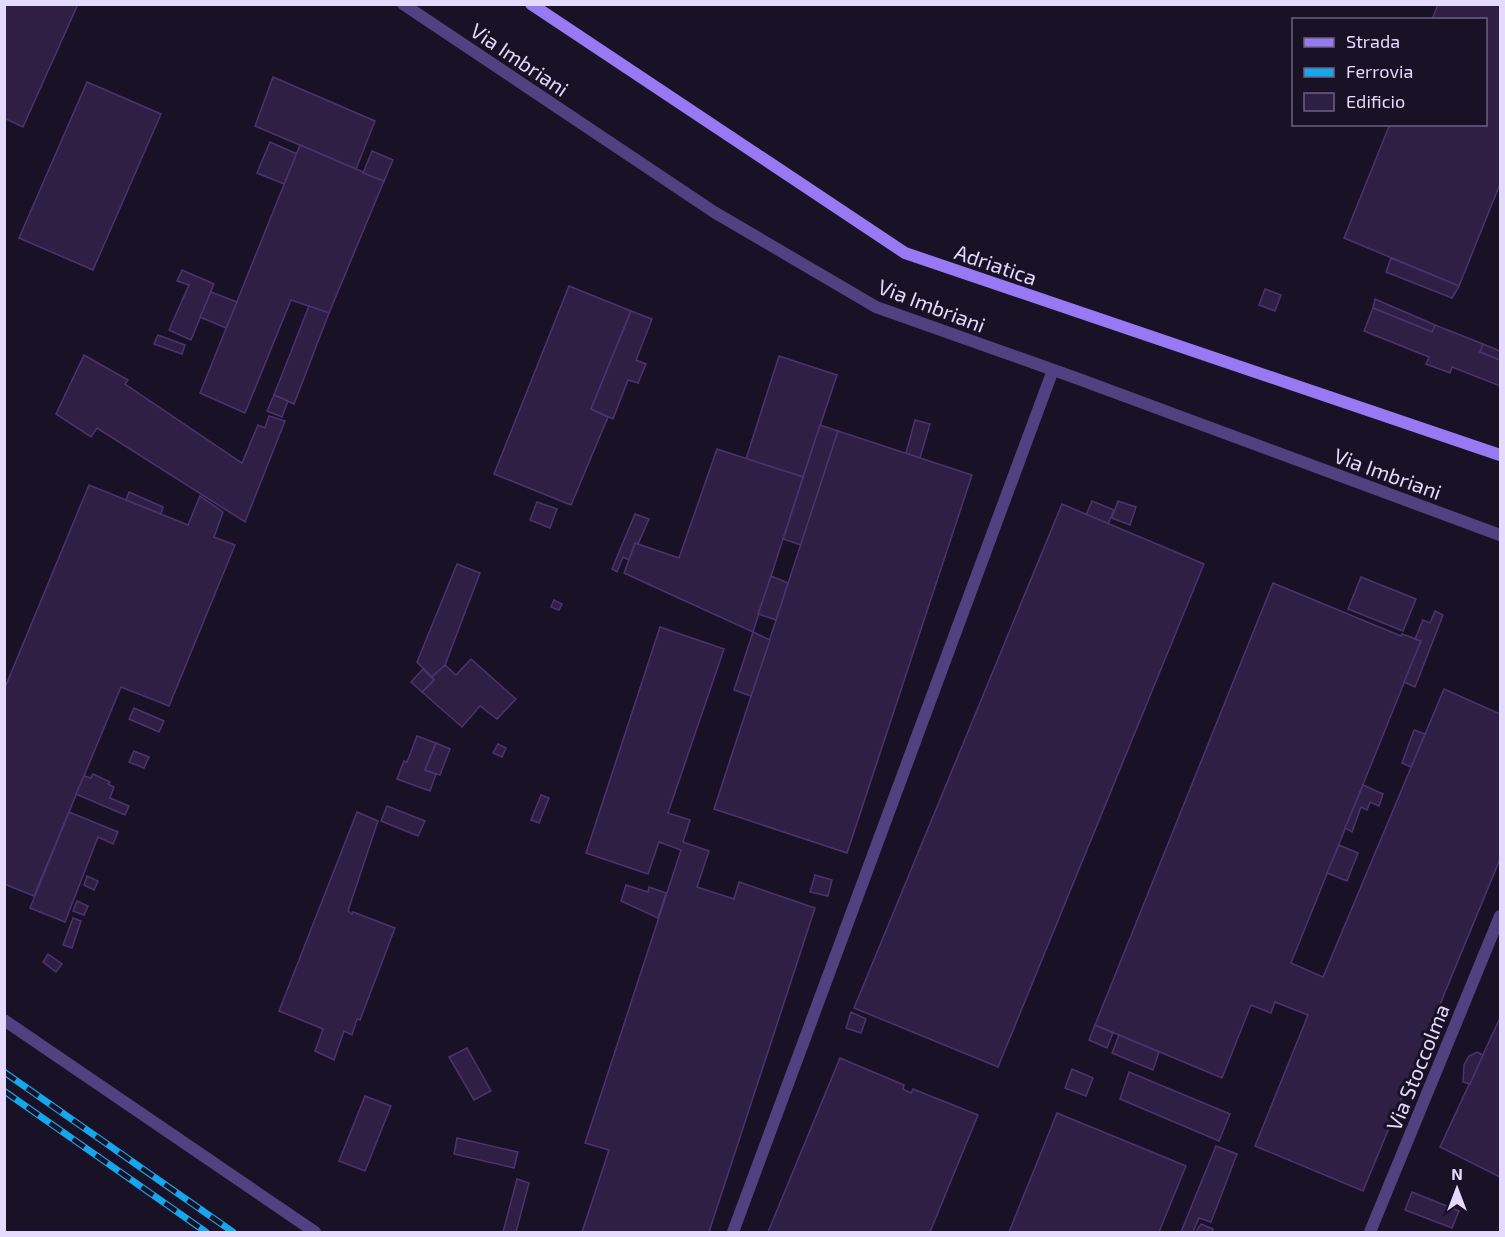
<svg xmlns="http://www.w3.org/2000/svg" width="1505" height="1237" font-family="'Exo 2',sans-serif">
	<rect width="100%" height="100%" fill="#191126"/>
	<!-- building -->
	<g fill="#2f1f45" stroke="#4c336f" stroke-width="1.5">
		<path d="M4,4H78L23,127L4,118Z"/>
		<path d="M1438,4H1500V184L1459,286L1344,238L1390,124H1486V20H1432Z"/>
		<path d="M273,77L375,121L356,169L255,126Z"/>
		<path d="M87,82L161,114L93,270L19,238Z"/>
		<path d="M270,142L297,154L284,184L257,173Z"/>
		<path d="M300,145L384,181L329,313L291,300L245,413L200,393Z"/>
		<path d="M372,151L393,160L384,181L363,173Z"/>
		<path d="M1391,258L1459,286L1452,298L1386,272Z"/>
		<path d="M182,270L214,284L191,340L169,330L189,285L177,281Z"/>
		<path d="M569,286L631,311L591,409L608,417L571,505L494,474Z"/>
		<path d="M1265,289L1281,295L1275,311L1259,305Z"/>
		<path d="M211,292L237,302L226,328L200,317Z"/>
		<path d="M1375,299L1435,325L1432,332L1373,308Z"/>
		<path d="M309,306L329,313L294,404L274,395Z"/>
		<path d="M1373,308L1432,332L1435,325L1483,344L1480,352L1500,360V386L1452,367L1450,373L1426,364L1429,357L1364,331Z"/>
		<path d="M631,311L652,319L636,360L646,364L638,383L628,380L613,419L591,409Z"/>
		<path d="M158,335L185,345L182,354L154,344Z"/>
		<path d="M1483,344L1500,351V360L1480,352Z"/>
		<path d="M84,355L128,380L125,384L242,463L258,425L265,428L269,416L285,421L245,522L97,428L91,437L56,414Z"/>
		<path d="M779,356L837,375L803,477L746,459Z"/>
		<path d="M274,395L288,401L282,417L267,411Z"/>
		<path d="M915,420L930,424L920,458L906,453Z"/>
		<path d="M820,425L838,431L801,545L783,539Z"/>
		<path d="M838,431L972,475L847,853L714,809Z"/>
		<path d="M717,449L803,477L753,632L624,573L635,543L679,558Z"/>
		<path d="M89,485L188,525L200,496L223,512L214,537L235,545L169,706L121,687L34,896L4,884V690Z"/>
		<path d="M129,492L163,507L161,514L126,500Z"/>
		<path d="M1092,501L1114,510L1108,524L1086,515Z"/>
		<path d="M1118,501L1136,507L1130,525L1112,518Z"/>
		<path d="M537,502L557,509L550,528L530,520Z"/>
		<path d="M1062,504L1204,564L998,1067L854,1008Z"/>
		<path d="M635,514L649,519L638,544L635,543L629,560L623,557L617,572L612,569Z"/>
		<path d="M457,564L480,573L445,665L432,677L417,662Z"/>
		<path d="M771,576L788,583L776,620L758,614Z"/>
		<path d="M1361,577L1416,599L1403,631L1348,609Z"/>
		<path d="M1273,583L1401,636L1402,634L1421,641L1291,963L1323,977L1444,689L1500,714V859L1363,1191L1255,1146L1308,1015L1275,1002L1271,1013L1251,1005L1222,1078L1095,1025Z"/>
		<path d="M554,600L562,604L559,610L551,607Z"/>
		<path d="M1435,611L1443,615L1415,687L1404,682L1421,641L1415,639L1423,620L1430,623Z"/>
		<path d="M660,627L724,649L668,813L690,820L683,842L709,851L697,887L734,899L739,882L815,908L709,1232H582L609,1150L585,1143L681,850L659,842L648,874L586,853Z"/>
		<path d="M753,632L770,640L751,696L734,690Z"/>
		<path d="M471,659L516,699L497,719L480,706L462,727L422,692L434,680L432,677L445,665L456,675Z"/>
		<path d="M423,669L434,680L422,692L411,682Z"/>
		<path d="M134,708L164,721L159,732L129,719Z"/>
		<path d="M1414,730L1425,734L1411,767L1402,763Z"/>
		<path d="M417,736L436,743L425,770L436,774L430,791L397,779L404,761L407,762Z"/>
		<path d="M436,743L450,749L440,775L425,770Z"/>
		<path d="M498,744L506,748L502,757L493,753Z"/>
		<path d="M134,751L149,757L144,768L129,762Z"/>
		<path d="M93,774L110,782L108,784L114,787L110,798L129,806L125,815L76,794L84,776L91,778Z"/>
		<path d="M1363,785L1383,794L1379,806L1370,802L1367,810L1361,807L1352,832L1345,828Z"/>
		<path d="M541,795L549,798L539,823L531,820Z"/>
		<path d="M387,806L425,821L418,836L381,821Z"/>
		<path d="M69,812L118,832L113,844L98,837L65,922L30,908Z"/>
		<path d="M357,812L378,821L348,911L352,914L353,912L395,928L360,1020L357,1019L352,1035L344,1031L334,1060L315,1051L323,1029L279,1011Z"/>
		<path d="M1339,845L1358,853L1347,881L1327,873Z"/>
		<path d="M815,875L832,880L828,896L810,892Z"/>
		<path d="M87,876L98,881L94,890L84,885Z"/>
		<path d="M626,885L648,892L649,887L666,893L658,918L621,901Z"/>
		<path d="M77,901L88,906L84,915L73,911Z"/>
		<path d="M73,918L81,921L72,948L63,945Z"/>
		<path d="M48,954L62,964L56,972L43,962Z"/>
		<path d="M851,1012L866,1019L861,1033L846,1028Z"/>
		<path d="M1500,1018V1177L1440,1147Z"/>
		<path d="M1095,1025L1113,1033L1107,1048L1089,1040Z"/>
		<path d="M1119,1035L1159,1052L1153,1070L1112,1053Z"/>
		<path d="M467,1048L491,1091L474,1100L449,1057Z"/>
		<path d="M1477,1052L1483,1055L1470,1084L1463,1082L1464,1065L1469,1056Z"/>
		<path d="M840,1058L904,1085L903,1089L911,1093L913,1089L978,1115L930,1232H768Z"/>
		<path d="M1072,1069L1093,1078L1086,1096L1065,1088Z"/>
		<path d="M1129,1072L1230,1114L1219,1141L1120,1099Z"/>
		<path d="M365,1096L391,1106L365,1171L339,1161Z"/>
		<path d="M1057,1113L1186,1166L1159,1232H1009Z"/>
		<path d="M457,1138L518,1152L514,1168L454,1154Z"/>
		<path d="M1216,1146L1237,1154L1211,1222L1199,1218L1193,1232H1181Z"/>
		<path d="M517,1179L529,1183L516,1232H503Z"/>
		<path d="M1412,1192L1459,1211L1452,1228L1405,1210Z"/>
		<path d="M1201,1224L1213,1229L1212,1232H1196Z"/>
	</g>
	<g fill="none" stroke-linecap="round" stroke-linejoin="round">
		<!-- lane -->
		<g stroke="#514180" stroke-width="12">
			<path d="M403,4L714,212L876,307L1076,378L1500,535"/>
			<path d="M4,1020L315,1232"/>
			<path d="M733,1232L1053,370"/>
			<path d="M1370,1232L1500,916"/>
		</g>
		<!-- secondary -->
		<path stroke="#9779f3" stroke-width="12" d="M531,4L905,253L1500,455"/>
		<defs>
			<g id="rail">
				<path d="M4,1072L233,1232"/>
				<path d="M4,1091L206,1232"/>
			</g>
		</defs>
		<!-- rail casing -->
		<use href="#rail" stroke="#16a6eb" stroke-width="7"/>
		<!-- rail -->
		<use href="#rail" stroke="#191126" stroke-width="4.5" stroke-dasharray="14" stroke-linecap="butt"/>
	</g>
	<g text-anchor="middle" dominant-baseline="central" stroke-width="6" stroke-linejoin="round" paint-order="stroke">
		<!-- street labels -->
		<g font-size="21" fill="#e5d9fc" stroke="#191126">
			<text transform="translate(520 59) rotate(34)">Via Imbriani</text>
			<text transform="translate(996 264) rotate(19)">Adriatica</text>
			<text transform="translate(932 305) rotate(21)">Via Imbriani</text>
			<text transform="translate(1388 473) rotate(20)">Via Imbriani</text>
			<text transform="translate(1417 1067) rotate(-68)">Via Stoccolma</text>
		</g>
	</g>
	<!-- border -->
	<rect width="1505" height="1237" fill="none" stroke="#e5d9fc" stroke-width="12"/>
	<!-- legend -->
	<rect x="1292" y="18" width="195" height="108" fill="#191126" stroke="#6b617c" stroke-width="1.5"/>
	<rect x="1304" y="38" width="30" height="9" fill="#9779f3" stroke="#6b617c" stroke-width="1.5"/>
	<text x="1346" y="48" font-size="18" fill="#e5d9fc">Strada</text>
	<rect x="1304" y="68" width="30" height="9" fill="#16a6eb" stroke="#6b617c" stroke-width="1.5"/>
	<text x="1346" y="78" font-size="18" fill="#e5d9fc">Ferrovia</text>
	<rect x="1304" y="93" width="30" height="18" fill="#2f1f45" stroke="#6b617c" stroke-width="1.5"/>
	<text x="1346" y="108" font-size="18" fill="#e5d9fc">Edificio</text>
	<!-- north arrow -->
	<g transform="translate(1457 1189)" stroke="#191126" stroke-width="4.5" paint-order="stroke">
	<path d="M0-4.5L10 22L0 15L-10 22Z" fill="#e5d9fc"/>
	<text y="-9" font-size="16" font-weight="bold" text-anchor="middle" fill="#e5d9fc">N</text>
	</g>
</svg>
